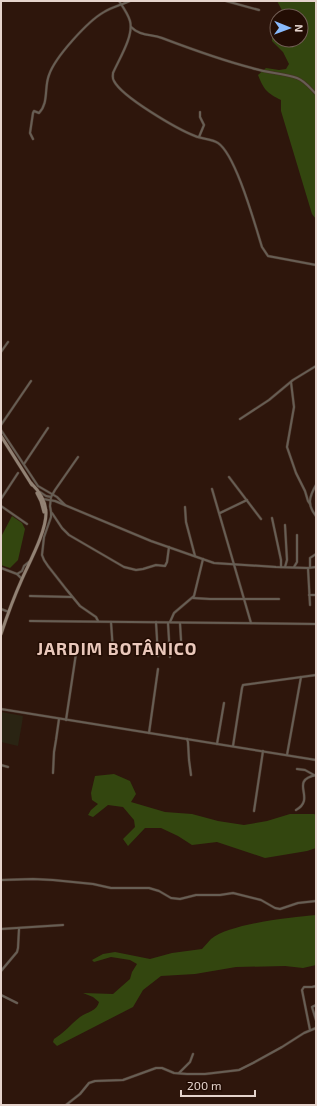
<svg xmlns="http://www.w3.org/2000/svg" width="317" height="1106" font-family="'Exo 2',sans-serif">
	<rect width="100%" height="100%" fill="#2e160c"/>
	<!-- education -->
	<path fill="#2a2413" d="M1,712L23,716L22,723L18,746L1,742Z"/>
	<!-- green -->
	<g fill="#33460f">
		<path d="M277,1H316V219L312,214L281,111V100C267,93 264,90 258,75L266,68L279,70L286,69L289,64L283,52L272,41V29L277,26V40H301V16H285Z"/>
		<path d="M12,516L22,523L25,529L18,560L10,568L1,565V535H2Z"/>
		<path d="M114,774L130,781L136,794L131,802L165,812L192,814L218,821L244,825L267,821L290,814H314L316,815V848L307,851L265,858L217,842L192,845L178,836L161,828H145L128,846L123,839L135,827L134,820L123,807L108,805L93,817L88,815L91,810L98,804L92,800L91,793L95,776Z"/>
		<path d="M316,915V965L303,968L285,966L236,967L195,974L161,976L143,990L133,1007L57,1046L53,1042L54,1039C64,1033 71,1024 80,1017C87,1012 97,1011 99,1002L93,997L83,993L113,994L130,979L132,972L137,964L130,960L111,957L94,962L92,960L103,954L115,952L150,959L172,953L202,949C205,946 208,942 211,939C229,924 291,917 316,915Z"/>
	</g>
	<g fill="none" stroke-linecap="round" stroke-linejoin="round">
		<defs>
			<g id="street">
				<path d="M119,1C123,7 128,14 130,21C134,36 119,59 113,73C113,76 112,78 114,81C122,97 177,129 195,136C202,139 212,139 218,143C236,155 255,225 262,247L268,256L316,265"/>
				<path d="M226,1L259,10"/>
				<path d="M131,27C140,36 150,34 162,38C191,49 221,60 252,68C267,73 283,73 297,78C305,81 310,88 316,94"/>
				<path d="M199,137L204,125L200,117V112"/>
				<path d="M33,139L30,133L33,113L34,111L39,113C49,103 44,87 49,75C55,57 88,21 104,12C112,7 121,5 130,1"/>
				<path d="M1,352L8,342"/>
				<path d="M291,382L294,407L287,447L296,473L305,491L308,501L310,504"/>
				<path d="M240,419L269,400L293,380L316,366"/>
				<path d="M1,425L31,381"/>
				<path d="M1,430L38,486L57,497L65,505"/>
				<path d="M78,457L55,490L51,497L50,506L51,512V517L44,537L42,555L44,560L48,566L66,589L80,606L96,617L98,621"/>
				<path d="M24,464L48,428"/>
				<path d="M229,477L261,519"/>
				<path d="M316,485C309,497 307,505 316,516"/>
				<path d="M212,489L251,623"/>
				<path d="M40,492L46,496L51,497"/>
				<path d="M1,499L18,473"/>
				<path d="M43,499L55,501L151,541L214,563L276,567L308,568L316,567"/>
				<path d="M1,506L27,524"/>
				<path d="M185,507L186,522L195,556"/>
				<path d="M52,513L62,528L69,535L124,567L136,570L143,569L156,565L165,566L167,562L169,547"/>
				<path d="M220,513L247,500"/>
				<path d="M272,518L281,560V567"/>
				<path d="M285,525L287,560L285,567"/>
				<path d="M294,567L297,562V535"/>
				<path d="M310,567V558L316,554"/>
				<path d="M1,568L17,574L22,579"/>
				<path d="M308,568L310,605"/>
				<path d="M17,574L22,571L24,566L30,561"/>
				<path d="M309,595H316"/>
				<path d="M30,596L72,597"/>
				<path d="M193,598L210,599H279"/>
				<path d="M1,609L9,612"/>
				<path d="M30,621L316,624"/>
				<path d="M111,622L113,651"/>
				<path d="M156,622L158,656"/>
				<path d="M170,622L174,613L194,596L203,559"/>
				<path d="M168,623L170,657"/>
				<path d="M180,623L181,640"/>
				<path d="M1,709L316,760"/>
				<path d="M66,720L77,647"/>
				<path d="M149,733L158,669"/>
				<path d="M187,739L188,742L189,760L191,775"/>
				<path d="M217,744L224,703"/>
				<path d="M233,746L242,688L243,685L316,675"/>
				<path d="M287,755L301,677"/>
				<path d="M1,765L8,767"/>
				<path d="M297,769L305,770L314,775"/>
				<path d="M53,773L54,752L56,740L59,719"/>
				<path d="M296,810C317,798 288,781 316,775"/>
				<path d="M254,811L263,751"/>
				<path d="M1,880L33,879L53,880L93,884L111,888H149L159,891L171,898L180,899L196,895H220L233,893L261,900L275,908L280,909L298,903L316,901"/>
				<path d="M1,929L63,925"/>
				<path d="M1,971L17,952L18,948L19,929"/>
				<path d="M1,995L17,1003"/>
				<path d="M316,1005L312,1007L316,1020"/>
				<path d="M310,1030L302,990L304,987H312L316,986"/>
				<path d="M179,1073L190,1062L193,1054"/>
				<path d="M66,1105L80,1094L89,1083L95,1081L123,1080L156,1068H162L174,1073L187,1074H205L239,1070L253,1063L282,1047L304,1033L316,1028"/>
			</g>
			<g id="secondary">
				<path d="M1,436L32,485"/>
				<path d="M37,493L41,501L44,512"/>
				<path d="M1,634C7,616 14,597 22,579C30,561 46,532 46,513C46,501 39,491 31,483"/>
			</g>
		</defs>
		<!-- street casing -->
		<use href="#street" stroke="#483127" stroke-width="3"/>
		<!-- secondary casing -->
		<use href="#secondary" stroke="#483127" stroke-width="4"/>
		<!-- street -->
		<use href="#street" stroke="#675e54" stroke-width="2"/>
		<!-- secondary -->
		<use href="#secondary" stroke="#928274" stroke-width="3"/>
	</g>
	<g text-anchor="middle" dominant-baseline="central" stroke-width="3" stroke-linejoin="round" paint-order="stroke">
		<!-- district labels -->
		<g font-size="17" font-weight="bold" letter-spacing="1" fill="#eac8bb" stroke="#230d04">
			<text x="117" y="648">JARDIM BOTÂNICO</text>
		</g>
	</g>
	<!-- border -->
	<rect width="317" height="1106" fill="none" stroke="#e5d4cd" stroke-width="4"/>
	<!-- north arrow -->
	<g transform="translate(289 28) rotate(91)"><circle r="19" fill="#230d04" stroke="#715d54"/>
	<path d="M0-3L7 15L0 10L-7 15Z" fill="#89bafc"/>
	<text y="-6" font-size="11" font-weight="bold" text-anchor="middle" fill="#e5d4cd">N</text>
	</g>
	<!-- scale -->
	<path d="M181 1090v6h74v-6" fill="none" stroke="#e5d4cd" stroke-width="2"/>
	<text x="187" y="1090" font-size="12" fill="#e5d4cd" stroke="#230d04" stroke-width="3" paint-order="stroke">200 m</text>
</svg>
